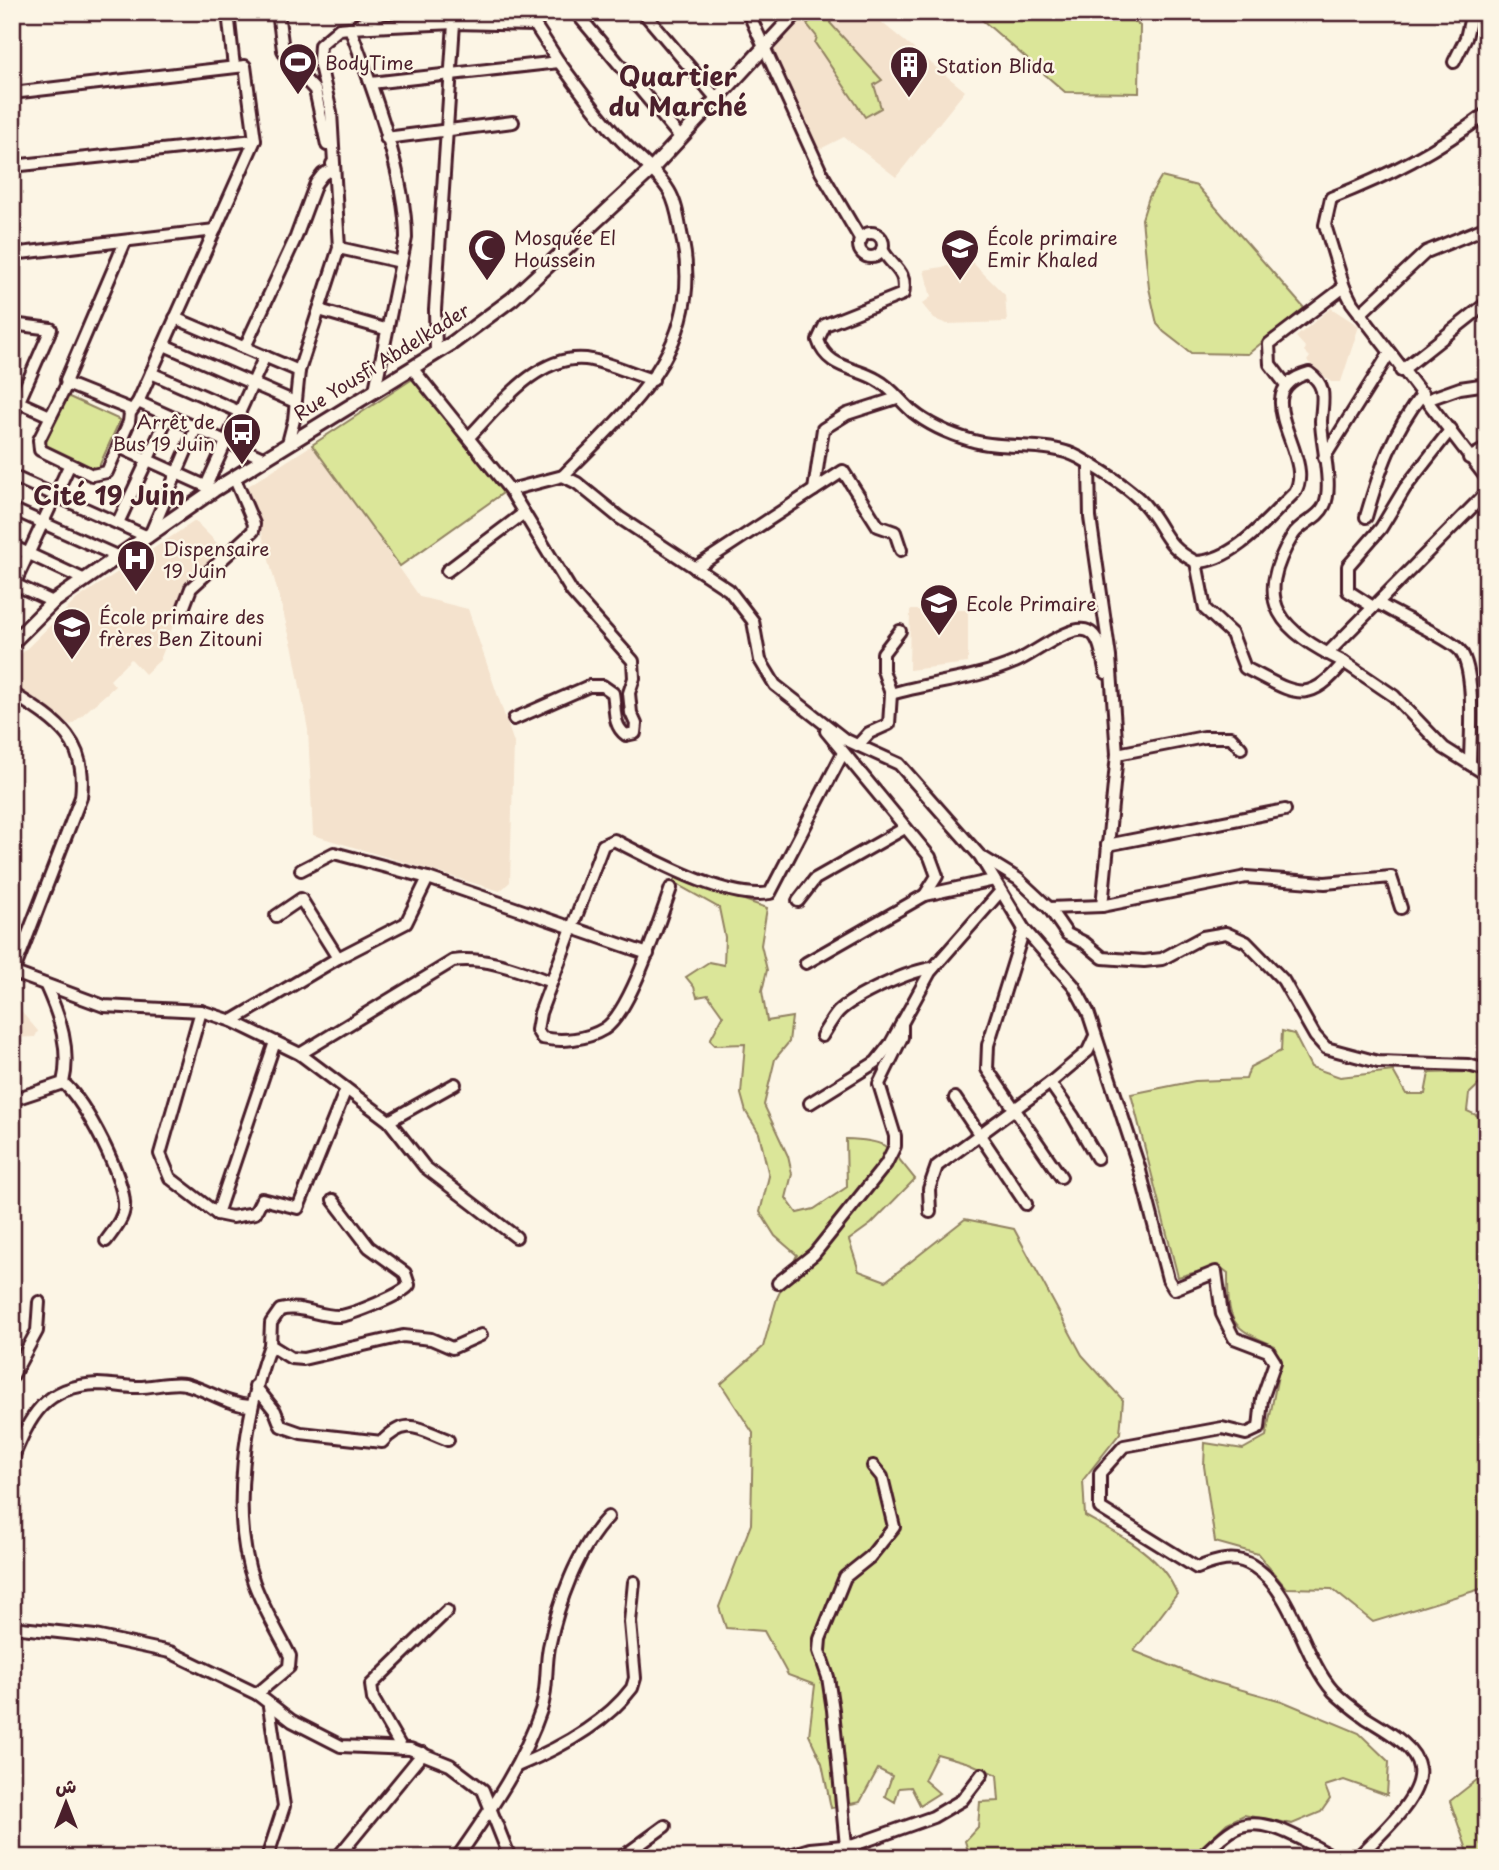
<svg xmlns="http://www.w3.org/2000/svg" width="1499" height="1870" font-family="'Playpen Sans','Playpen Sans Arabic',sans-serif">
	<rect width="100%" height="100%" fill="#fcf5e5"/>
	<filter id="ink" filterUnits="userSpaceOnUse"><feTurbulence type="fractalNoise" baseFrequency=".0143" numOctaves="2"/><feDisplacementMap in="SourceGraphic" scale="14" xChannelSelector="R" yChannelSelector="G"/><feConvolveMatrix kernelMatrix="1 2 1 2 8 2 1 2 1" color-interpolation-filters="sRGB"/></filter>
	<g filter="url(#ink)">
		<!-- built -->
		<g fill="#f4e2cd">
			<path d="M809,12H869L965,91L896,177L844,137L818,150L773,49Z"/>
			<path d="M972,262L1005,295L1007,322L947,324L934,319L922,304L931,297L924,270Z"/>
			<path d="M1331,308L1359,326L1341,382H1331L1307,361L1310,357L1304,351L1306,348L1296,337Z"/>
			<path d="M312,445L420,597L468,609L514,743L510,882L500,891L313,835L308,730L293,649L259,523L245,488Z"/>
			<path d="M195,521L225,551L188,587L160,660L145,674L131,659L110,680L115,686L71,725L12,688V663L77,599Z"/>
			<path d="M910,610H968V663L909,670Z"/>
			<path d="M12,1001L38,1031L35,1037L12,1038Z"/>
		</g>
		<!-- green -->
		<g fill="#dbe699" stroke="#928262" stroke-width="2">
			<path d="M820,12H838L830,23L882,80L874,85L881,108L865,117L815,43L817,37L807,24Z"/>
			<path d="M973,12H1123L1140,26L1139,93L1065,92Z"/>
			<path d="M1161,177L1197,186L1304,308L1248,354L1191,353L1164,332L1157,324L1149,288L1142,219L1149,197Z"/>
			<path d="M414,378L503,493L400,566L312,445Z"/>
			<path d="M67,396L120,420L97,471L44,446Z"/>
			<path d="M676,876L767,908L761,945L767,970L762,991L767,1021L792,1017L789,1042L775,1059L764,1105L788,1156L792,1174L786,1198L797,1213L814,1209L847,1187L846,1139C889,1140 889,1147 915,1179L871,1224L849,1240L859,1271L886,1281L965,1219L1014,1229L1082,1355L1123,1400L1120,1433L1083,1480L1085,1516C1120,1535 1162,1555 1177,1594L1134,1651L1207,1680L1282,1701L1359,1733L1389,1762L1387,1795L1344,1780L1325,1786L1330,1799L1321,1812L1292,1824L1244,1815L1227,1823L1190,1858H996L990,1854L968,1851L965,1841L978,1827L980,1802L999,1801L997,1775L969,1763L937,1754L924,1780L939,1793L920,1805L911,1787L899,1788L895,1802L885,1796L892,1776L878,1769L860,1802L831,1808L822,1763L809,1735L815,1685L788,1675L764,1631L726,1628L719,1607L751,1524L753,1433L721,1384L763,1347L777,1298L797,1255L775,1236L760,1212L769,1176L759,1133L746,1112L741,1094L745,1044L715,1045L710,1040L723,1016L708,995L697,997L694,987L686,977L709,962L724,965L725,937L719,908L673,882Z"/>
			<path d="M1282,1031L1294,1034L1311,1067L1340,1077L1393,1071L1406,1094H1425L1429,1073L1466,1072L1487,1077L1469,1094L1467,1111L1487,1120V1587L1373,1622L1332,1589L1286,1588L1258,1554L1215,1542L1204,1466L1205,1443L1243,1449L1266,1436L1279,1370L1275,1346C1229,1327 1228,1322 1228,1273L1219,1266L1178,1277L1131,1094L1195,1081L1246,1079L1250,1067L1281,1051Z"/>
			<path d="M1487,1772V1858H1470L1450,1801Z"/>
		</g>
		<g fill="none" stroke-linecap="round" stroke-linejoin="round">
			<defs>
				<g id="minor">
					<path d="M228,12L234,67"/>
					<path d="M278,12L283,50L290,63L315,90L327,145"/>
					<path d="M643,12L716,98"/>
					<path d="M748,12L821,172L861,240"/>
					<path d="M578,15L680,137"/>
					<path d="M359,24L388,12"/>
					<path d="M350,28C372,86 406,177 406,238L375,390"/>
					<path d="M559,62C578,87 596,114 618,137C633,154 657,171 669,191C678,206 679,226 683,242C704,348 628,409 563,476"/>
					<path d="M1454,62L1466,38L1472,12"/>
					<path d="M12,93L245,66L255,140L138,402L130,413L129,422L107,472L92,475L40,450L39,440L67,384L127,408L130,413"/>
					<path d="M1487,113C1436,151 1390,175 1331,198L1325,225L1344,287L1352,303L1487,479"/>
					<path d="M386,138L513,122"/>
					<path d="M12,166L255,140"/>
					<circle cx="871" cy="245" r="12"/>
					<path d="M339,248L401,262"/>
					<path d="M882,249C891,267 908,270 903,294L825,325L818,340C827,369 856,367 877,380C891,387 901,402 913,412C929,425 950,434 970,440C1004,451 1048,440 1080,458C1101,470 1128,486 1144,504C1166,529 1162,544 1196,562C1235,561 1269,517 1295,492C1317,457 1243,391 1309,373C1328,386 1322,400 1321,421C1321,443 1334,487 1324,506C1318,519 1300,523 1293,535C1251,603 1281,631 1344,662"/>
					<path d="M12,254L215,230"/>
					<path d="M319,310L385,329"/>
					<path d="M1360,314L1426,252L1487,227"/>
					<path d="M175,318L299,371"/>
					<path d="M12,324L51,329L12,417"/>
					<path d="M164,345L295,402"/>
					<path d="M245,347L296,237L316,183L323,174L334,169L332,164"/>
					<path d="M436,353L435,310L454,23"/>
					<path d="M412,368L510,490L563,476L577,483L620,518L729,590L753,621L760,660L775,685L844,739L899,764L980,856L1024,929L1074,986L1088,1012L1139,1167L1168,1279L1174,1289L1216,1272L1222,1314L1234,1338L1268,1351L1275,1362L1262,1399L1259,1428L1246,1434L1222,1428L1124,1446L1100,1473V1508L1197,1568C1215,1561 1235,1554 1253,1566C1294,1591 1302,1656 1333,1691C1343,1701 1355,1710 1366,1718C1383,1729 1416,1745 1419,1768C1424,1798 1376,1838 1357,1858"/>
					<path d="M1401,371L1487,303"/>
					<path d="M151,373L240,412"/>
					<path d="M67,384L66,380L125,242"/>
					<path d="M1286,385L1270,364L1269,344L1344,287"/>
					<path d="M12,399L50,416"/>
					<path d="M1429,399L1460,388L1487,384"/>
					<path d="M138,402L265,459"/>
					<path d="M469,437C499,406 537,354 586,359C608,362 632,374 653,380"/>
					<path d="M288,443L294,420L299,371L339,248L331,112L319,61L320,45L339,29L350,28L454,23L535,25L559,62L371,83"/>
					<path d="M119,447L212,489"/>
					<path d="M1324,458L1389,354"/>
					<path d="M1469,458L1487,448"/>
					<path d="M1089,467L1090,517L1110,657L1117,754L1102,906"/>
					<path d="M12,476L148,537"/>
					<path d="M206,486L265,356"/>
					<path d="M510,490L572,592L633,661L634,678L629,693L631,713L636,724L635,733L626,735C612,725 616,708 613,693L603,686H589L514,719"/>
					<path d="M814,490L823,429L847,414L897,398"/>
					<path d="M12,509L119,557"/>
					<path d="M1366,517C1380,469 1392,433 1423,393"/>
					<path d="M118,523L168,416"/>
					<path d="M150,535L196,428"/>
					<path d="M12,546L85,580"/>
					<path d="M1196,562L1205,609L1232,634L1245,668C1291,690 1306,710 1344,662L1394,696L1444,748L1487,775"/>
					<path d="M695,568L843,471L878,526L895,532L901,550"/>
					<path d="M447,571L524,513"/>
					<path d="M12,583L53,602"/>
					<path d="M12,589L69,466"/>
					<path d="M1378,603C1394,614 1454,640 1461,652C1476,674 1470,737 1470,764"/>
					<path d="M1373,607L1348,591V566L1381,528L1405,488L1451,429"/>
					<path d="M183,609L191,588L253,531L254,524L234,477"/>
					<path d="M1327,654L1487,492"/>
					<path d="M12,693C56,721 88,739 81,797L13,973"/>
					<path d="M891,694C932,682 976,679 1015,662C1031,656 1071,623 1088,631C1102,637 1102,660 1106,673"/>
					<path d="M826,731L930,857L937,876L925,895"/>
					<path d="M858,745L869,733L889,724L891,694L883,670V653L900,631"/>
					<path d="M1117,754L1204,737H1231L1241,748"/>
					<path d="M1107,845L1285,810"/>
					<path d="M982,857L1018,879L1049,908L1102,906L1246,877L1325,883L1391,877L1401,908"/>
					<path d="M301,870L334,853L428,878L648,954"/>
					<path d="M671,888C660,918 630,1014 604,1029C586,1040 561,1042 542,1038L537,1030L540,1013L603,845L614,840C652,859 727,901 770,893L843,753"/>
					<path d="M798,901L815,879L905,828"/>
					<path d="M1049,908L1067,934L1085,943L1103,958L1144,961L1162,959L1203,937L1226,933L1246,942L1283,980L1315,1036L1326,1048L1378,1062L1468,1065L1487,1070"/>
					<path d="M276,916L301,899L338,958"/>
					<path d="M1024,929L988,1045L987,1069L1061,1177"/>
					<path d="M806,963L925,895L994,880"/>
					<path d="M12,972L104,1006L201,1011L232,1021L300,1054L389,1121L425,1167L516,1237"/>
					<path d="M201,1011L160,1154L170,1178L217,1214"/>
					<path d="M232,1021L338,958L406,923L428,878"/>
					<path d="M822,1036C827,1028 832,1019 838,1012C854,996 911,970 933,968"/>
					<path d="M275,1042L217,1214L232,1217L255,1213L262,1199L298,1208L346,1089"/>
					<path d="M300,1054L453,961C486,956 520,971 551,982"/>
					<path d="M63,1083C84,1098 127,1182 124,1208C123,1220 113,1231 106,1241"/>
					<path d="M1050,1083L1073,1116L1097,1158"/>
					<path d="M955,1098L1026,1204"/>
					<path d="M12,1100L63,1083C71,1050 60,1017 46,986"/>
					<path d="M810,1103L876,1062L891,1043L930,972L1000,892"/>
					<path d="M389,1121L455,1084"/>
					<path d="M930,1212L929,1189L937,1166L1050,1083L1088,1051L1095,1036"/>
					<path d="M778,1283L814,1254L886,1164L895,1146V1136L879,1084L902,1037V1022"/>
					<path d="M270,1345L271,1323L280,1310C302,1304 318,1317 340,1316C351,1315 404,1294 409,1285L405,1273L369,1247L333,1200"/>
					<path d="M12,1377L37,1331L39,1302"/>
					<path d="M255,1386L275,1411L281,1426L301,1433L382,1442C406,1416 419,1429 448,1440"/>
					<path d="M12,1460C30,1416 44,1386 98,1384C111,1384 124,1387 136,1387C151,1388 170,1381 185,1384C209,1390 224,1404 250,1406"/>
					<path d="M12,1627L95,1636L170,1652L257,1694L292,1721L341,1746L410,1749L450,1765L483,1790L510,1858"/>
					<path d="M257,1694L289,1667L290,1656C278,1632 263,1608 254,1583C229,1516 246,1411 270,1345L291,1358L303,1359L403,1336L431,1339L452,1348L481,1335"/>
					<path d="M402,1749L373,1699L371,1685L447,1611"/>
					<path d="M517,1766C558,1749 605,1724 632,1688L635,1678L630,1622L634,1582"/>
					<path d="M846,1846L833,1710L828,1677L819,1651L820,1639L845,1577L870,1557L894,1527L882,1477L873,1466"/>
					<path d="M267,1858L284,1806L269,1706"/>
					<path d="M337,1858L423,1753"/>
					<path d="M457,1858C490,1810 522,1766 541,1710C548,1690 545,1668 549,1647C558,1604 577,1549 608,1517"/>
					<path d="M621,1858L665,1826"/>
					<path d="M780,1858L810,1849L854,1845L933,1817L962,1800L982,1774"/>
					<path d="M1200,1858C1210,1849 1222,1836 1234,1829C1265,1812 1307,1844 1336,1858"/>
				</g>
				<path id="major" d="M12,643L53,602L214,490L451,344L512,299L650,171L797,12"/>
			</defs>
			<!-- minor casing -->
			<use href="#minor" stroke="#4a1f2b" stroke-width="16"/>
			<!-- major casing -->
			<use href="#major" stroke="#4a1f2b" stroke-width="18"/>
			<!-- minor -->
			<use href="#minor" stroke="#fcf5e5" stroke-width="10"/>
			<!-- major -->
			<use href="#major" stroke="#fcf5e5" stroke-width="12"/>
		</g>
	</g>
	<!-- icons -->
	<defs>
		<symbol id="stadium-pin" viewBox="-11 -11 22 30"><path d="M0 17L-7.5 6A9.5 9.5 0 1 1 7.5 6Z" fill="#4a1f2b" stroke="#fcf5e5"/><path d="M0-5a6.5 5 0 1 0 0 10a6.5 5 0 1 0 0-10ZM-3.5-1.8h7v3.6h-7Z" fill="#fff"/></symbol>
		<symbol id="building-pin" viewBox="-11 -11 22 30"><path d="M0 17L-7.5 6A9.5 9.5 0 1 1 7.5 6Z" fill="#4a1f2b" stroke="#fcf5e5"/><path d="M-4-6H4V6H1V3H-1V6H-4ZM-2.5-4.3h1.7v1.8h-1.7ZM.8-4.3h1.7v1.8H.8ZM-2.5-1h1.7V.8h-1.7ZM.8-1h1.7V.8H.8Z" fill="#fff"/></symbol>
		<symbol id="mosque-pin" viewBox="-11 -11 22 30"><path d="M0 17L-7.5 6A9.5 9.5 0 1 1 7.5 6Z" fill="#4a1f2b" stroke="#fcf5e5"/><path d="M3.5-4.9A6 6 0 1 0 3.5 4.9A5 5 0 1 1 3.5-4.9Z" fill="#fff"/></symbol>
		<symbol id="school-pin" viewBox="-11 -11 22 30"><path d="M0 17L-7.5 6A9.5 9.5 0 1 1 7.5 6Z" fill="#4a1f2b" stroke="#fcf5e5"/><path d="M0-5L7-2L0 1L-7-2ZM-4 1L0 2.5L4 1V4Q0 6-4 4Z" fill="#fff"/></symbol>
		<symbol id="bus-pin" viewBox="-11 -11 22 30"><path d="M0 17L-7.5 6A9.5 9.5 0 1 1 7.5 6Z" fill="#4a1f2b" stroke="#fcf5e5"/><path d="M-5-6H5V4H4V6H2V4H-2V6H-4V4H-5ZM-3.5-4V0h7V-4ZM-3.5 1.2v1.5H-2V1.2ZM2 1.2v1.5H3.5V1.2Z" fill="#fff"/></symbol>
		<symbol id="hospital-pin" viewBox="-11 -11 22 30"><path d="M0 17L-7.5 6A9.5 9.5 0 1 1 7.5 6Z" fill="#4a1f2b" stroke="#fcf5e5"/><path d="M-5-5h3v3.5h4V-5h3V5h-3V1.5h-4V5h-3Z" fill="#fff"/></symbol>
	</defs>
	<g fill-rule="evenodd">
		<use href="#stadium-pin" x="276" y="40" width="44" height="60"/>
		<use href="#building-pin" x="887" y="43" width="44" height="60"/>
		<use href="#mosque-pin" x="465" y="226" width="44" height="60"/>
		<use href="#school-pin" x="938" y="226" width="44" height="60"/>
		<use href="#bus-pin" x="220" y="410" width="44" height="60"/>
		<use href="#hospital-pin" x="114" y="537" width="44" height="60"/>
		<use href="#school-pin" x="917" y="581" width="44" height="60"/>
		<use href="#school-pin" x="50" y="605" width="44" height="60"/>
	</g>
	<g text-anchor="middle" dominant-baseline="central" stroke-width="5" stroke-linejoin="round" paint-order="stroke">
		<!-- poi labels -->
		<g font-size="19" fill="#4a1f2b" stroke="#fcf5e5" text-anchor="start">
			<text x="325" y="62">BodyTime</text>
			<text x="936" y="65">Station Blida</text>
			<text x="514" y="237">Mosquée El<tspan x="514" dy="22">Houssein</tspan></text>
			<text x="987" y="237">École primaire<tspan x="987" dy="22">Emir Khaled</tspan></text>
			<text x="215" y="421" text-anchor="end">Arrêt de<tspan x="215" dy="22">Bus 19 Juin</tspan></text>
			<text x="163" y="548">Dispensaire<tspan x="163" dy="22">19 Juin</tspan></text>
			<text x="966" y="603">Ecole Primaire</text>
			<text x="99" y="616">École primaire des<tspan x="99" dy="22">frères Ben Zitouni</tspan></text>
		</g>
		<!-- street labels -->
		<g font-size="19" fill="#4a1f2b" stroke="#fcf5e5">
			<text transform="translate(381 361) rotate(-32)">Rue Yousfi Abdelkader</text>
		</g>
		<!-- district labels -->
		<g font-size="26" font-weight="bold" fill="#4a1f2b" stroke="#fcf5e5">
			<text x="678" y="75">Quartier<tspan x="678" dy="30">du Marché</tspan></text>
			<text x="109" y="494">Cité 19 Juin</text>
		</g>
	</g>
	<!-- margin -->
	<rect width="1499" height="1870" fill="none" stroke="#fcf5e5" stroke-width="42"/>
	<rect x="21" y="21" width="1457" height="1828" fill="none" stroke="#4a1f2b" stroke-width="2.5" filter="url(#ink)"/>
	<!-- north arrow -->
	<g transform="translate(66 1803)" stroke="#fcf5e5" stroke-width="5" paint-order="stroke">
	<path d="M0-5L12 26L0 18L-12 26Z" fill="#4a1f2b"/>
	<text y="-10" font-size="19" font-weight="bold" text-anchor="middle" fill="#4a1f2b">ش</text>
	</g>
</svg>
